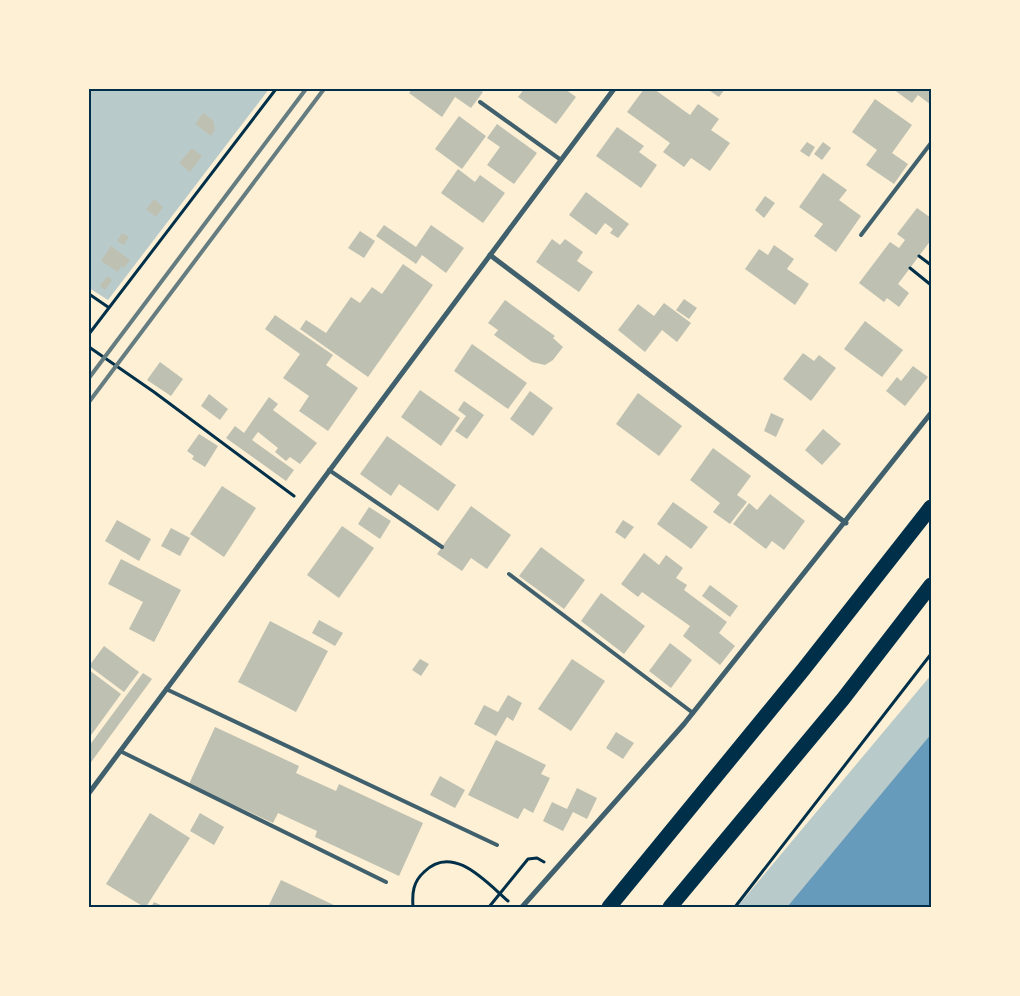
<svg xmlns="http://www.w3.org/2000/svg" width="1020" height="996" font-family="'Work Sans',sans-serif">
	<rect width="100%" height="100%" fill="#fdf0d5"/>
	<!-- green -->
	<g fill="#b9caca">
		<path d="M89,89H269L108,300L89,288Z"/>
		<path d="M931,675V734L787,907H737Z"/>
	</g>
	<!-- water -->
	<path fill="#669bbc" d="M931,734V907H787Z"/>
	<!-- building -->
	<g fill="#bec0b2">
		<path d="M412,89H478L483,92L471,108L455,97L442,117L409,93Z"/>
		<path d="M524,89H565L576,97L556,124L518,97Z"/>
		<path d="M644,89H654L690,115L698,104L719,119L711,130L730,143L710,171L691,158L684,167L663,152L670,143L627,112Z"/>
		<path d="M707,89H725L719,97Z"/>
		<path d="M893,89H931V105L918,95L912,103Z"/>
		<path d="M875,99L912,125L892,153L908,164L894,184L866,165L877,150L852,132Z"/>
		<path d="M203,113L213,120L215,130L211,136L195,124Z"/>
		<path d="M459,116L486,136L462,169L435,149Z"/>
		<path d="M497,124L537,153L514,184L487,165L500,147L487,138Z"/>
		<path d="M617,127L644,146L639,152L657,165L641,188L596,156Z"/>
		<path d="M807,142L815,147L809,157L800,151Z"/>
		<path d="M823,142L831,148L822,160L814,154Z"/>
		<path d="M192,148L202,156L190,172L179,163Z"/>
		<path d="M458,169L475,182L480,175L505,193L483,223L441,193Z"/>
		<path d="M823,173L847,190L839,200L861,216L836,252L814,236L823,224L799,207Z"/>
		<path d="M586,192L629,224L618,238L610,233L613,229L605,223L596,235L569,215Z"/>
		<path d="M765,196L775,203L764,218L755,210Z"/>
		<path d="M154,199L163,207L156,217L146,209Z"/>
		<path d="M917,208L931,218V240L898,284L909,293L899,307L887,298L884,302L859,283L890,242L899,248L905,240L897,234Z"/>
		<path d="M384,225L416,247L431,225L464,248L446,273L422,255L416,264L376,236Z"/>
		<path d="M360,231L375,241L364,258L348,248Z"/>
		<path d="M122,233L129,237L124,245L117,241Z"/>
		<path d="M552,239L560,245L565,239L583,252L577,261L593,272L579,292L536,262Z"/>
		<path d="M774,245L794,259L787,269L809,284L795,305L745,269L759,249L768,255Z"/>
		<path d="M111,246L130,260L124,268L121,266L118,272L101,261Z"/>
		<path d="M403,264L433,285L368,377L300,329L306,320L326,333L351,297L360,303L372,287L382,294Z"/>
		<path d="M107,276L112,280L105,290L100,286Z"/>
		<path d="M684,299L697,308L689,319L676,310Z"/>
		<path d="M505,300L555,336L553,338L563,347L553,360L545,365L532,362L494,335L498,330L488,323Z"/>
		<path d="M664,303L691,323L677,342L662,330L645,352L618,330L638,304L654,316Z"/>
		<path d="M275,315L333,355L326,365L358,388L328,431L299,411L309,396L283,378L300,354L265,329Z"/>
		<path d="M865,321L903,350L882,377L844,349Z"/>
		<path d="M472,344L527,383L508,409L454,371Z"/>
		<path d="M803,353L814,361L819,355L836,368L811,401L783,379Z"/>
		<path d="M160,362L183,379L171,396L147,380Z"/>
		<path d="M913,366L928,377L905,406L886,391L897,377L901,381Z"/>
		<path d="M420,390L460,418L441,446L401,417Z"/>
		<path d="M530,391L553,408L533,436L510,419Z"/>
		<path d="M638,393L682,426L659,456L616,424Z"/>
		<path d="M209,394L228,409L220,420L201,406Z"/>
		<path d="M269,397L278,404L273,410L317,443L300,464L290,457L286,461L275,452L278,448L258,432L252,440L294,470L286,481L226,438L235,426L244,433Z"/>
		<path d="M464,401L484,415L467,439L455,431L466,416L458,410Z"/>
		<path d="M771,413L784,419L776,437L764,431Z"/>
		<path d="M823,429L841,444L822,465L805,450Z"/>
		<path d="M199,434L218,446L205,467L192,459L194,456L187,451Z"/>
		<path d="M387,436L456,485L438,511L399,484L391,496L360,474Z"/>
		<path d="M713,448L751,476L737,495L747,502L730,524L713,512L720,503L690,480Z"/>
		<path d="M222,486L256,508L224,557L190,534Z"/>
		<path d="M770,494L805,521L784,550L772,541L766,549L733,524L749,503L757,510Z"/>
		<path d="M673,502L708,527L691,549L657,524Z"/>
		<path d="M471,506L511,535L487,569L471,558L462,571L437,554Z"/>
		<path d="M369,507L391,521L380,539L358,524Z"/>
		<path d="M117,520L151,539L139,561L105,541Z"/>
		<path d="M623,520L634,527L625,539L615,532Z"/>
		<path d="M342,526L374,548L339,598L307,575Z"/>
		<path d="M171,528L190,538L180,556L161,546Z"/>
		<path d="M541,547L585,580L564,609L519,576Z"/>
		<path d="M644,553L659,565L666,555L683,568L676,578L687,585L684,590L727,622L719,633L735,646L720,665L683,636L690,626L642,592L638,597L621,584Z"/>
		<path d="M121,559L181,590L154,642L129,629L143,602L108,584Z"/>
		<path d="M710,585L738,606L730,617L702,596Z"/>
		<path d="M601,593L645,626L624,654L581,621Z"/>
		<path d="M319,620L343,633L335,646L312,633Z"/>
		<path d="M270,621L328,651L296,712L238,682Z"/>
		<path d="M670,643L692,660L671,688L649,671Z"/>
		<path d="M104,646L139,672L124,692L89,666Z"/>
		<path d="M420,659L429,664L421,676L412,670Z"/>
		<path d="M572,659L605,681L571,731L538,709Z"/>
		<path d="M89,670L121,694L89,738Z"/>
		<path d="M143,673L152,679L89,765V746Z"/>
		<path d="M508,695L522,703L513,721L507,717L496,736L474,724L484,705L498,712Z"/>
		<path d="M215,727L299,766L296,773L336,791L339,784L423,823L399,876L315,837L317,831L278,813L273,823L189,784Z"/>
		<path d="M616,732L634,743L623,759L606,748Z"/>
		<path d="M496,740L546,765L541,774L550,778L533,813L524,808L518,819L468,795Z"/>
		<path d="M440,776L465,790L455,808L430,795Z"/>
		<path d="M577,788L597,798L587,819L573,812L563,831L543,821L552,802L567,809Z"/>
		<path d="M150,813L190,838L146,907H144L106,884Z"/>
		<path d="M200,813L224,827L214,845L190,831Z"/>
		<path d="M281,880L338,907H268Z"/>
		<path d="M154,902L165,907H151Z"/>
	</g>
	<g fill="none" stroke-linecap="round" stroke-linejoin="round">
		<!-- path -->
		<g stroke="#003049" stroke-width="3">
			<path d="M919,256L931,265"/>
			<path d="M910,268L931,285"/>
			<path d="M89,294L108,307"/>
			<path d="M89,334L276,89"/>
			<path d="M89,347L154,392L294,496"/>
			<path d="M413,907C412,893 413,882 424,872C453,843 486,882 508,901"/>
			<path d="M489,907L528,859L537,858L544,862"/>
			<path d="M735,907L931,654"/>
		</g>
		<!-- service -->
		<g stroke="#3f606c" stroke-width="4">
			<path d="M480,102L561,160"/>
			<path d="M861,235L931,143"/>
			<path d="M329,470L442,547"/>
			<path d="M509,574L693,713"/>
			<path d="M166,689L497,845"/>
			<path d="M120,751L386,882"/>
		</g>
		<!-- minor -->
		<g stroke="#3f606c" stroke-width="5">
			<path d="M490,255L846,523"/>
			<path d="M89,793L614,89"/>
			<path d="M522,907L684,724L931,413"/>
		</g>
		<!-- motorway -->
		<g stroke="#003049" stroke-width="15">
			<path d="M609,907L803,670L931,507"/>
			<path d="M670,907L843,699L931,585"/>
		</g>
		<!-- rail -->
		<g stroke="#657d81" stroke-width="4">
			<path d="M89,378L306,89"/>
			<path d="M89,402L324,89"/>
		</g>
	</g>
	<!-- border -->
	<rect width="1020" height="996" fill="none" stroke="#fdf0d5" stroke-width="180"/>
	<rect x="90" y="90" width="840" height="816" fill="none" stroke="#003049" stroke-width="2"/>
</svg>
